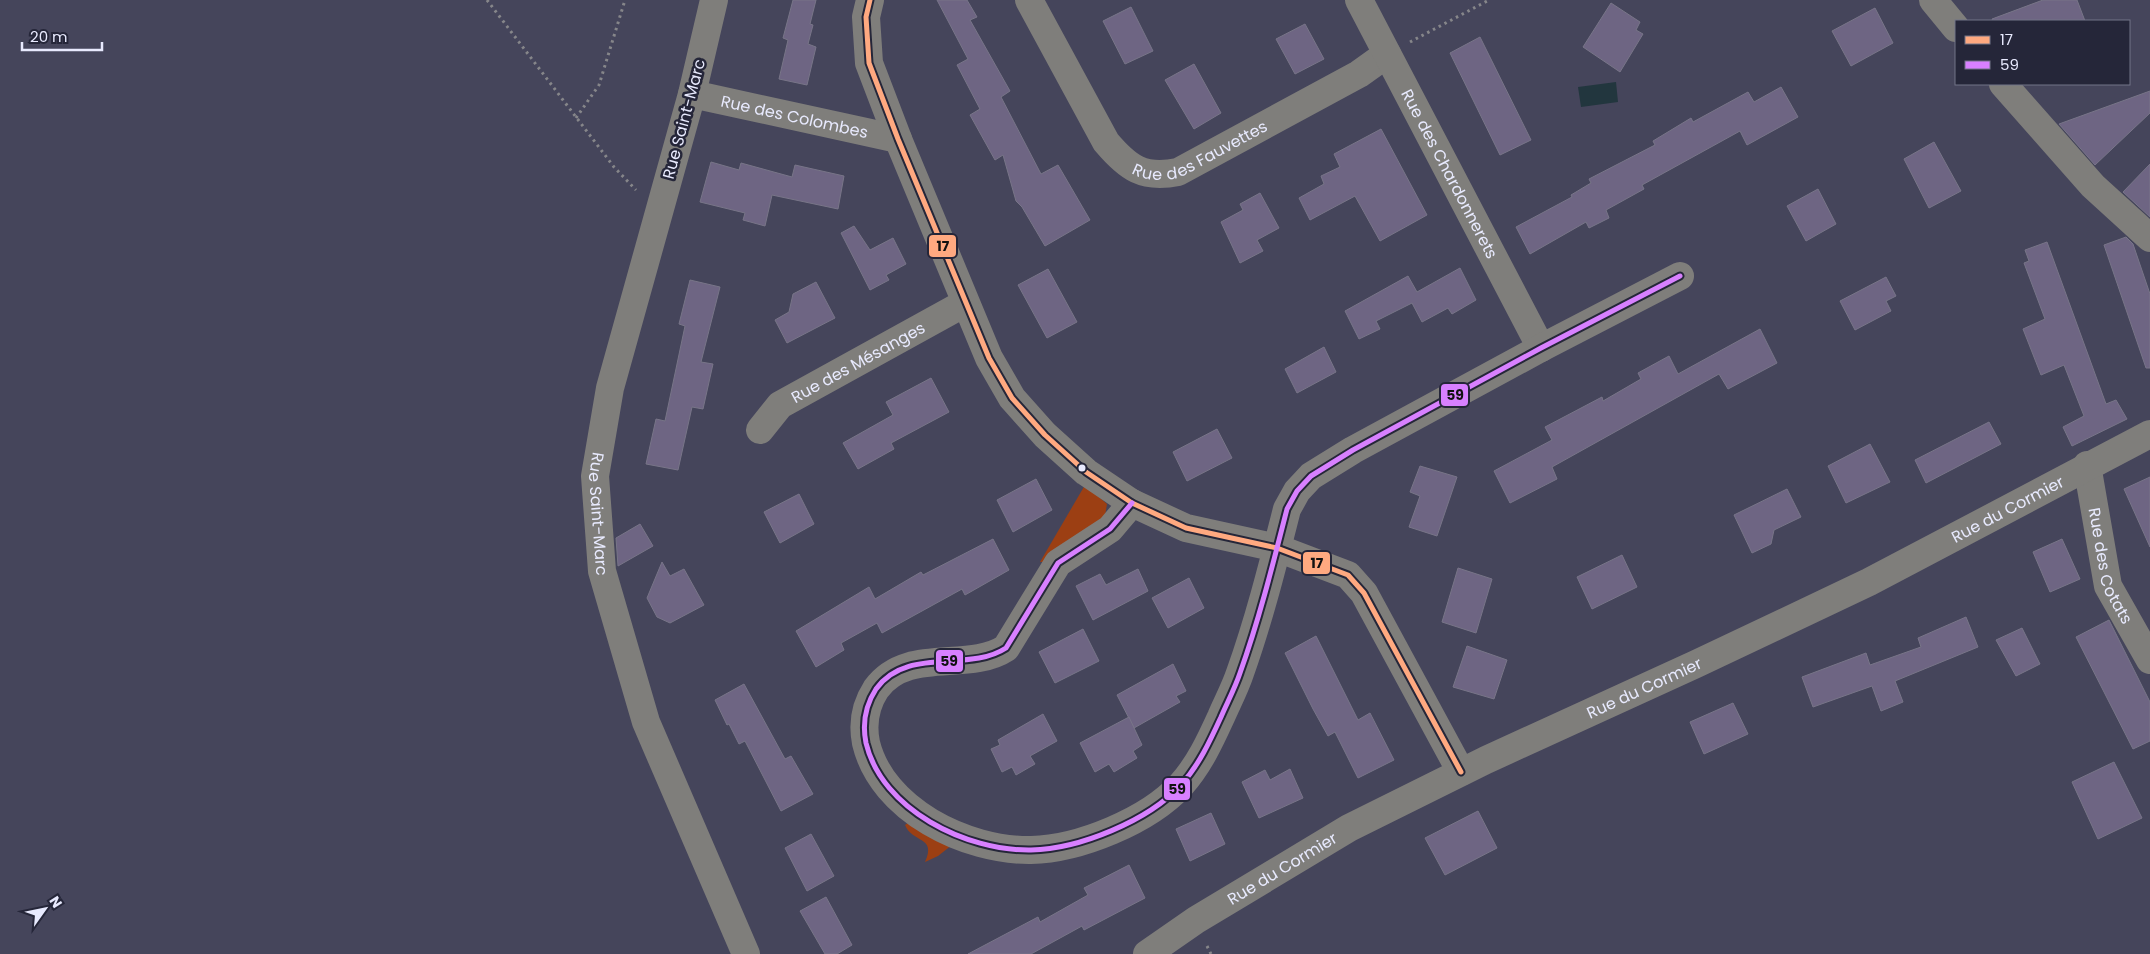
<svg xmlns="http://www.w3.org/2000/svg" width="2150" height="954" font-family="Poppins,sans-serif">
	<rect width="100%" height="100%" fill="#45455b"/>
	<!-- green -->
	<g fill="#9c3f13">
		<path d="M1085,485L1107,504L1105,516L1044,562H1040Z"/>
		<path d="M909,822L952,845L938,856L925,862C937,836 912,843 905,825Z"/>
	</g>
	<!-- water -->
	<path fill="#22363e" d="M1616,82L1618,102L1581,107L1578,87Z"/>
	<!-- building -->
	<g fill="#6e6583" stroke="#787588">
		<path d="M793,0H816L810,24L813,25L808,44L816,47L807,85L779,79L788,40L783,38Z"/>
		<path d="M937,0H967L977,17L970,20L1010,91L1001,97L1041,174L1058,165L1090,220L1045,246L1022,207L1016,201L1003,155L995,160L970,115L980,109L957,65L968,59Z"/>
		<path d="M2043,0H2077L2085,21H1993L1992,19Z"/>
		<path d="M1611,3L1640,22L1636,30L1643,34L1620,72L1583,47Z"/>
		<path d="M1131,7L1153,51L1125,64L1103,21Z"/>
		<path d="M1875,8L1893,43L1851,66L1832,31Z"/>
		<path d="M1305,24L1324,59L1295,74L1276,39Z"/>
		<path d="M1480,37L1531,140L1500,155L1450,53Z"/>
		<path d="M1194,64L1221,113L1194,129L1165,80Z"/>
		<path d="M1781,87L1798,117L1747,145L1740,131L1642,185L1644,189L1606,210L1609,218L1589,228L1586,222L1530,254L1516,227L1572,197L1571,195L1591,183L1589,179L1655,145L1653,141L1691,118L1693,122L1748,92L1754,102Z"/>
		<path d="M2150,91V113L2095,165L2059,124Z"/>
		<path d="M1381,129L1427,215L1380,241L1355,196L1310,220L1299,198L1324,184L1321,176L1340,167L1334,154Z"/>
		<path d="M1934,142L1961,191L1929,208L1904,159Z"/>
		<path d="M711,162L739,170L741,163L792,177L795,165L844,176L838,209L772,195L765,226L743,220L745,213L700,202Z"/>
		<path d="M2150,164V217L2123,192Z"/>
		<path d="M1818,189L1836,224L1806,241L1787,206Z"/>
		<path d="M1260,193L1279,228L1257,240L1263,251L1240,263L1221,222L1243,210L1240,204Z"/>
		<path d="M854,226L870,250L893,238L906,264L886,275L889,280L870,290L841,233Z"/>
		<path d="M2126,237L2133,244L2150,294V368H2146L2104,245Z"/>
		<path d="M2047,242L2106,404L2116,400L2127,419L2072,446L2063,427L2084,416L2064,365L2041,375L2023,329L2045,319L2024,263L2029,261L2025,250Z"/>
		<path d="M1460,268L1476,300L1452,314L1448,308L1422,322L1412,303L1376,321L1380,329L1359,339L1345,311L1408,276L1417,292Z"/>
		<path d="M1048,269L1077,322L1047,338L1018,285Z"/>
		<path d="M1886,277L1896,296L1886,301L1891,311L1855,330L1840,301Z"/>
		<path d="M690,280L720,287L701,362L713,364L703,409L692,407L678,470L646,464L656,419L665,421L685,326L679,324Z"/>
		<path d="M816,282L835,318L787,343L775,320L789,312L793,294Z"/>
		<path d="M1760,329L1777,363L1728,389L1719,374L1552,467L1557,479L1510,503L1494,471L1552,440L1545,427L1602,397L1603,401L1641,379L1638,373L1669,356L1678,374Z"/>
		<path d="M1324,347L1336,372L1297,393L1285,369Z"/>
		<path d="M931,378L949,412L891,443L894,449L858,469L843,443L893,415L886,402Z"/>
		<path d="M1989,422L2001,444L1926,483L1915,460Z"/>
		<path d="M1217,429L1232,458L1187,481L1173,452Z"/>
		<path d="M1870,444L1890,482L1846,503L1828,466Z"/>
		<path d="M1420,466L1457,477L1437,536L1409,527L1420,496L1410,492Z"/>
		<path d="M2150,477V547L2124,489Z"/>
		<path d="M1036,479L1052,510L1013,532L997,500Z"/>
		<path d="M1787,489L1801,517L1774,530L1771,544L1752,553L1734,515Z"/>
		<path d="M799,494L814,524L780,543L764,512Z"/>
		<path d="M640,524L653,546L618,566L616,538Z"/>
		<path d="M993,539L1009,570L965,595L962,589L882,633L877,623L841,643L844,650L816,667L796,631L869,587L875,599L921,572L923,575Z"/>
		<path d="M2062,539L2080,579L2050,592L2033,552Z"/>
		<path d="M1622,555L1637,587L1592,609L1577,577Z"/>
		<path d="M662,562L670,576L684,569L704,605L670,623L657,617L647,598Z"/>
		<path d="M1458,568L1492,579L1476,633L1442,622Z"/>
		<path d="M1138,569L1148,591L1093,620L1076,586L1100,574L1106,585Z"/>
		<path d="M1189,578L1204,608L1168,628L1152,598Z"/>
		<path d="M1966,617L1978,647L1895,681L1903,702L1881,711L1872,686L1813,707L1802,677L1866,653L1870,665L1921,647L1918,638Z"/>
		<path d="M2109,620L2150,702V741L2133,749L2076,637Z"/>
		<path d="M2022,628L2040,664L2016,676L1996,640Z"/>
		<path d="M1083,629L1099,661L1055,683L1039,652Z"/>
		<path d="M1316,636L1358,720L1370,713L1394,760L1358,778L1335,732L1328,736L1313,709L1285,653Z"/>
		<path d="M1467,646L1507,660L1494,699L1453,687Z"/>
		<path d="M1173,664L1186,691L1176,696L1180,702L1134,728L1117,695Z"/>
		<path d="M744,684L785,759L791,756L813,794L781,811L745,741L739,744L729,724L727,725L715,700Z"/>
		<path d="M1733,703L1748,734L1704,754L1690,722Z"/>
		<path d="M1043,714L1057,741L1030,756L1035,764L1016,775L1012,767L1002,772L991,749L1000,745L998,740Z"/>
		<path d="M1129,717L1142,745L1133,751L1137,758L1114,772L1109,764L1095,772L1080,743Z"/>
		<path d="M2114,762L2142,818L2098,839L2072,782Z"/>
		<path d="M1290,769L1303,798L1259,818L1242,782L1265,770L1270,780Z"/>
		<path d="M1478,811L1497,848L1445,875L1425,838Z"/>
		<path d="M1211,813L1225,844L1190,861L1176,829Z"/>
		<path d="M811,834L834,876L807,891L785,848Z"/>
		<path d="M1129,865L1145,898L1084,930L1082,926L1031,954H968L1038,917L1040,922L1088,895L1084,888Z"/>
		<path d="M826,897L852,945L837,954H825L800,911Z"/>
	</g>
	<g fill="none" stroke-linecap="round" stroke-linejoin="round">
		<!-- path -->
		<g stroke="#86868a" stroke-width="3" stroke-dasharray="2.5 4" stroke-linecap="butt">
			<path d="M487,0L614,167L636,190"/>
			<path d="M1410,42L1489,0"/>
			<path d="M576,118L599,85L625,0"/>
			<path d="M1207,946L1211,954"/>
		</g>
		<!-- minor -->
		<g stroke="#7f7e7b" stroke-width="28">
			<path id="s1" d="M714,0L692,94L610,388L595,476L602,571L646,722L746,954"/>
			<path d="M870,0L866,17L869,63L898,139L989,358L1012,398L1045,435L1086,472L1132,503L1186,528L1277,548L1348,575L1364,593L1461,772"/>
			<path id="s2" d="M1029,0L1106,142C1128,168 1143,179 1178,172L1359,74L1387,54"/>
			<path id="s3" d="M1359,0L1541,348"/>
			<path d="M1933,0L1956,28"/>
			<path d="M2003,84L2093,186L2150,238"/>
			<path id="s4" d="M692,94L898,139"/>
			<path id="s5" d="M760,430L780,405L965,303"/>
			<path id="s6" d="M2087,465L2108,586L2150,660"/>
			<path d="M1132,503L1110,529L1058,563L1006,648C968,673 907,646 876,689C865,706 862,723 866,743C882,810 966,851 1031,850C1079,849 1148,821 1181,785C1199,765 1210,741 1221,717C1227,703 1235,688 1240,673C1259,620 1273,564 1287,509L1297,491L1311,476L1353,450L1541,348L1680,276"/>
			<path id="s7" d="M1147,954L1196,920L1349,828L1486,760L1696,664L1869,582L2150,434"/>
		</g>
		<defs>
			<path id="bus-1" d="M870,0L866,17L869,63L898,139L989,358L1012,398L1045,435L1086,472L1132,503L1186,528L1277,548L1348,575L1364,593L1461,772"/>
			<path id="bus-2" d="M1132,503L1110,529L1058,563L1006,648C968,673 907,646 876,689C865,706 862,723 866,743C882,810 966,851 1031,850C1079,849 1148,821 1181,785C1199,765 1210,741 1221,717C1227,703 1235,688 1240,673C1259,620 1273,564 1287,509L1297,491L1311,476L1353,450L1541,348L1680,276"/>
		</defs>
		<!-- bus-1 casing -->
		<use href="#bus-1" stroke="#252639" stroke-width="9"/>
		<!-- bus-2 casing -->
		<use href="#bus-2" stroke="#252639" stroke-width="9"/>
		<!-- bus-1 -->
		<use href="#bus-1" stroke="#ffa980" stroke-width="5"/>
		<!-- bus-2 -->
		<use href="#bus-2" stroke="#d880ff" stroke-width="5"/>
	</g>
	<!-- markers -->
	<circle fill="#e8eafe" stroke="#252639" stroke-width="2" cx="1082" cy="468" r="4.5"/>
	<g text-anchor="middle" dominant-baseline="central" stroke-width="5" stroke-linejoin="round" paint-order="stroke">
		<!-- street labels -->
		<g font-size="16" fill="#e8eafe" stroke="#252639">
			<text stroke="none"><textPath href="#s4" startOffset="105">Rue des Colombes</textPath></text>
			<text transform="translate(684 119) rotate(-75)">Rue Saint-Marc</text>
			<text stroke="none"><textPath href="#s2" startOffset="272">Rue des Fauvettes</textPath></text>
			<text stroke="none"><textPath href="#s3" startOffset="196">Rue des Chardonnerets</textPath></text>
			<text stroke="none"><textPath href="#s5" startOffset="121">Rue des Mésanges</textPath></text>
			<text stroke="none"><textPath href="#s7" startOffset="970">Rue du Cormier</textPath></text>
			<text stroke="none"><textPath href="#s1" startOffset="529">Rue Saint-Marc</textPath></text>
			<text stroke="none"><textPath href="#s6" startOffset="104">Rue des Cotats</textPath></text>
			<text stroke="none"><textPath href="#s7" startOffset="565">Rue du Cormier</textPath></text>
			<text stroke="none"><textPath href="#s7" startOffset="160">Rue du Cormier</textPath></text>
		</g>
	</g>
	<g stroke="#252639" stroke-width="2">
		<rect x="928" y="234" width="29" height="24" rx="5" fill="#ffa980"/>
		<rect x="1440" y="383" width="29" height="24" rx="5" fill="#d880ff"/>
		<rect x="1302" y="551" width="29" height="24" rx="5" fill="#ffa980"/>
		<rect x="935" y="649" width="29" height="24" rx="5" fill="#d880ff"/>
		<rect x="1163" y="777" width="28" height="24" rx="5" fill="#d880ff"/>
	</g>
	<g font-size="14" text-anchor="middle" font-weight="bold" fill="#111">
		<text x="943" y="251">17</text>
		<text x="1455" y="400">59</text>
		<text x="1317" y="568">17</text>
		<text x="949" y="666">59</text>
		<text x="1177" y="794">59</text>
	</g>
	<!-- legend -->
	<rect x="1955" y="20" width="175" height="65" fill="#252639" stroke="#737488"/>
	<rect x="1965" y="36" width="25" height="8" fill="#ffa980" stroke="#737488"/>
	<text x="2000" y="45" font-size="15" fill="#e8eafe">17</text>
	<rect x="1965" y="61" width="25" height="8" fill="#d880ff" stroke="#737488"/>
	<text x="2000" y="70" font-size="15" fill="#e8eafe">59</text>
	<!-- north arrow -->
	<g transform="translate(45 909) rotate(57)" stroke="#252639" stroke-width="4" paint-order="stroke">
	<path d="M0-4L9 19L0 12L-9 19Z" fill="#e8eafe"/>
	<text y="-8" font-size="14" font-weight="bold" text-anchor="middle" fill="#e8eafe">N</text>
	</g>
	<!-- scale -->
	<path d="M22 42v8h80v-8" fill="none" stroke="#e8eafe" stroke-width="2.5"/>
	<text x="30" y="42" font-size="15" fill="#e8eafe" stroke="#252639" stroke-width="4" paint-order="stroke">20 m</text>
</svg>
